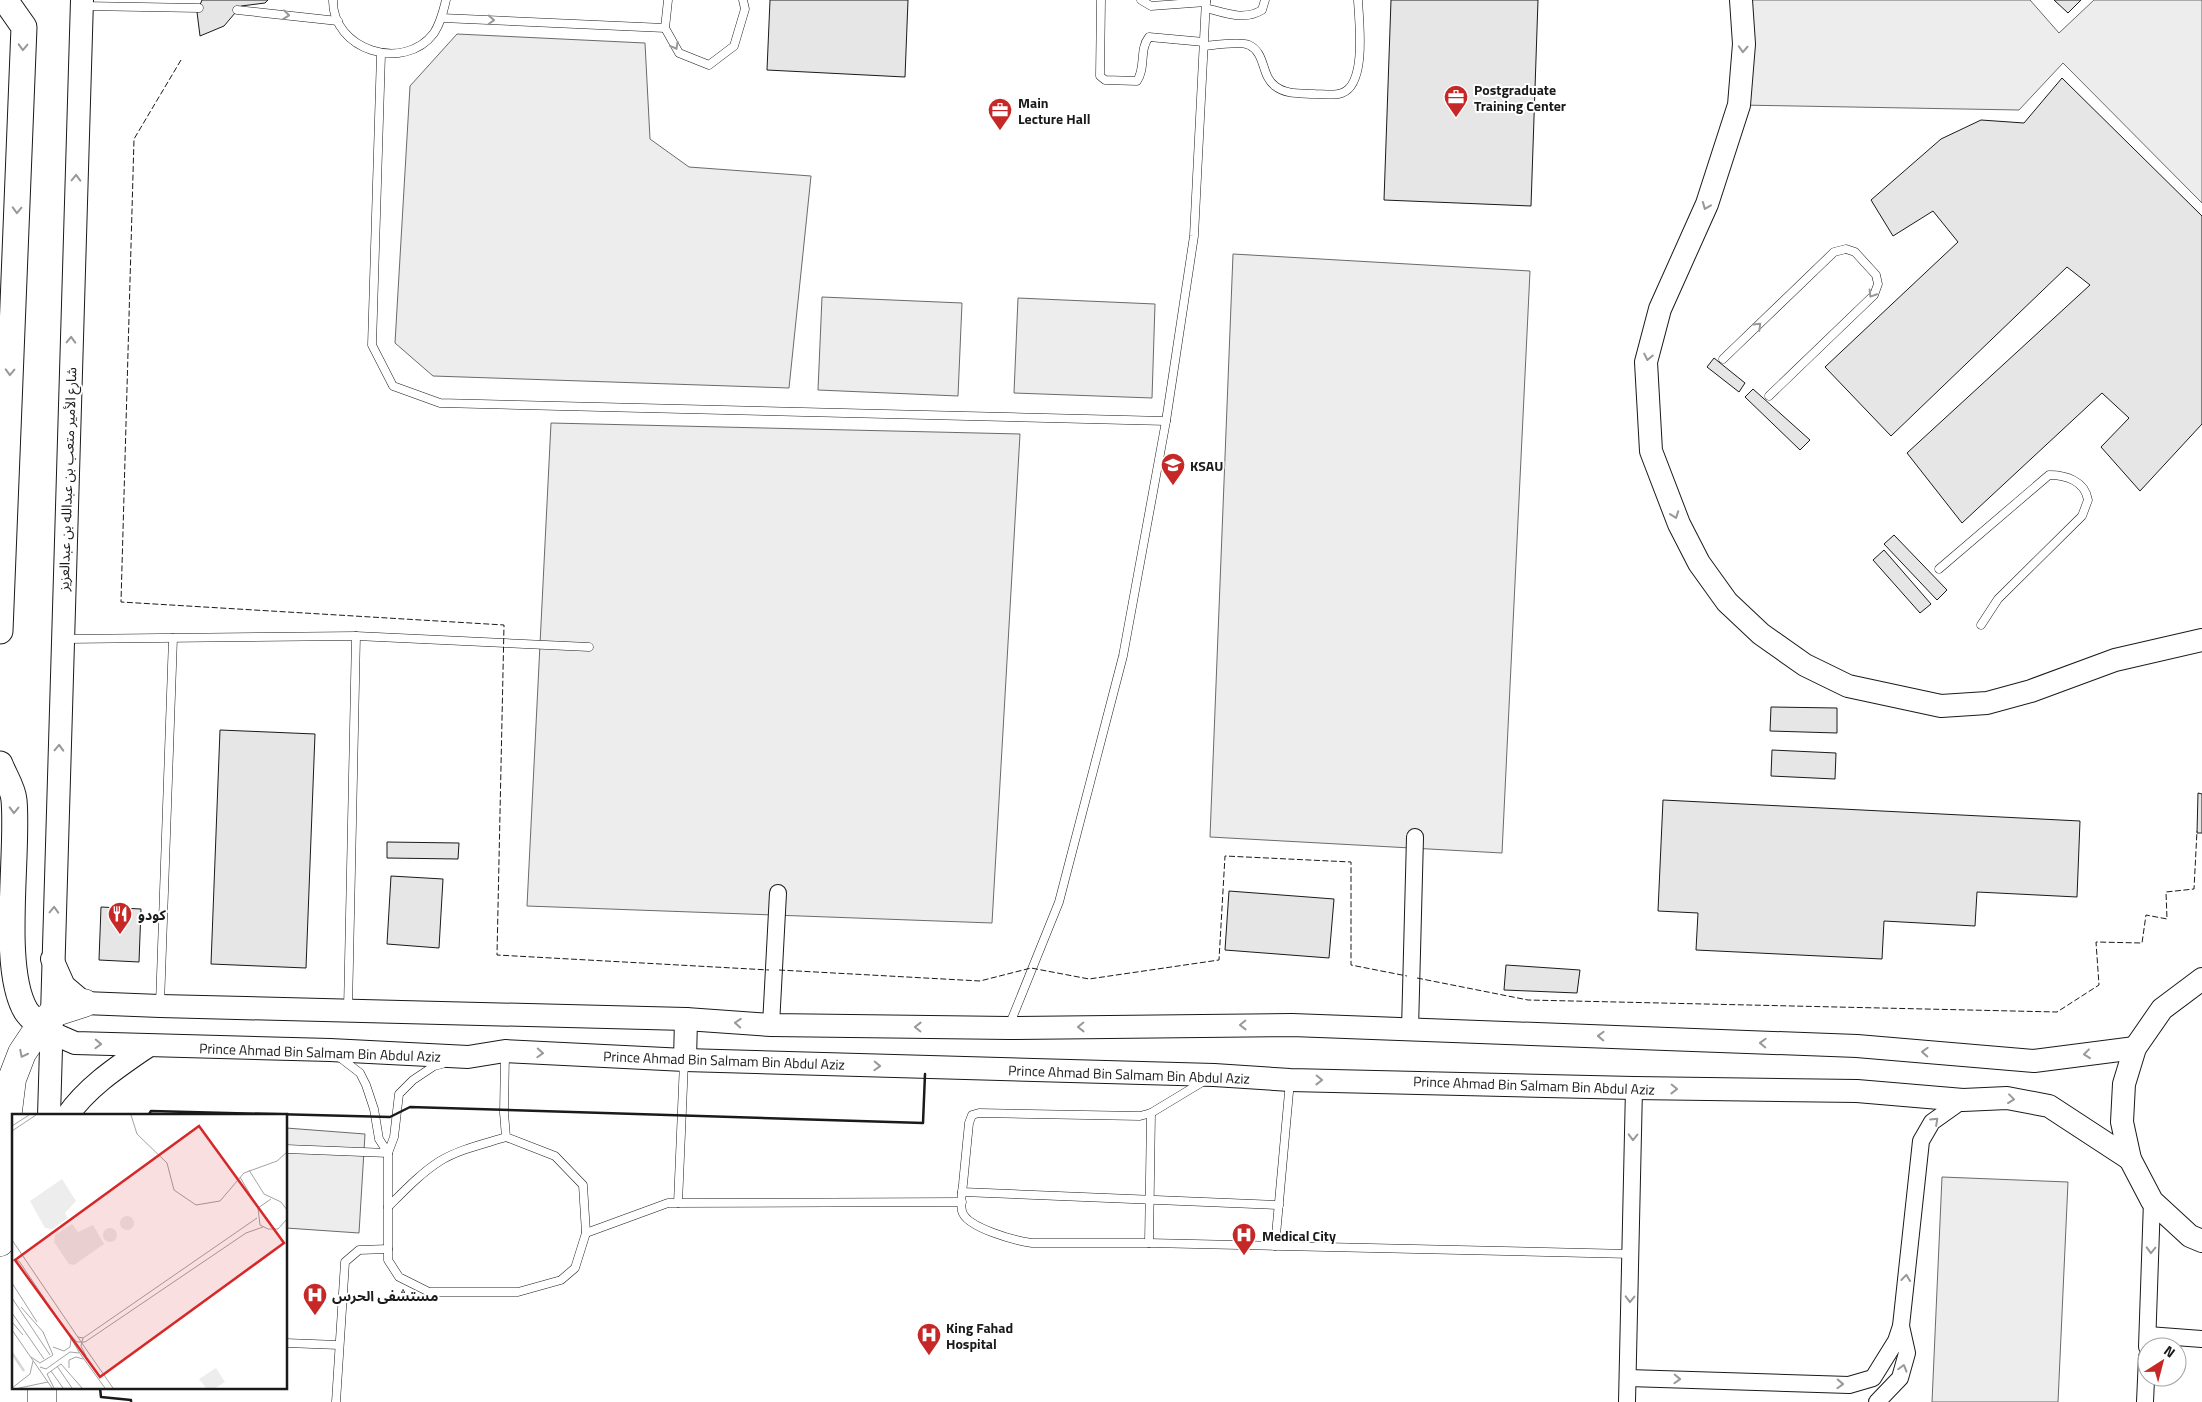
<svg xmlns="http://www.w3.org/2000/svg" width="2202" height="1402" font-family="'Titillium Web','Noto Sans Arabic',sans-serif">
	<rect width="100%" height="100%" fill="#fff"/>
	<!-- built -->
	<g fill="#ededed" stroke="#6a6a6a">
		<path d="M1741,0H2030L2059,33L2094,0H2202V203L2063,63L2019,110L1739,105Z"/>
		<path d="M457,34L645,43L650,139L689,167L811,176L789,388L433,376L395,343L410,86Z"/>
		<path d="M1233,254L1530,271L1502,853L1210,837Z"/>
		<path d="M822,297L962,303L958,396L818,390Z"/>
		<path d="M1018,298L1155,304L1152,398L1014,393Z"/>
		<path d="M551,423L1020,434L992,923L527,906Z"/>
		<path d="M286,1128L365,1134L359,1233L286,1228Z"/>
		<path d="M1942,1177L2068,1182L2058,1402H1932Z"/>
	</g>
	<!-- building -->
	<g fill="#e6e6e6" stroke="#1a1a1a">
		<path d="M202,0H268L265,3L241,6L224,26L200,36L197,12Z"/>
		<path d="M770,0H908L905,77L767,70Z"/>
		<path d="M1391,0H1538L1531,206L1384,200Z"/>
		<path d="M2054,0H2081L2068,13Z"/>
		<path d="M2062,78L2202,216V424L2140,491L2101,447L2129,418L2102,393L1962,523L1907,453L2090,285L2067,267L1891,436L1825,367L1958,242L1933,211L1893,236L1871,200L1941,139L1981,120L2024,123Z"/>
		<path d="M1714,358L1745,383L1739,392L1707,367Z"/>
		<path d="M1753,389L1810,440L1800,450L1745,397Z"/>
		<path d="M1894,535L1947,590L1937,600L1884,544Z"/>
		<path d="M1884,550L1931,604L1920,613L1873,560Z"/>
		<path d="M1771,707L1837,708V733L1770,731Z"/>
		<path d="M220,730L315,734L306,968L211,964Z"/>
		<path d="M1772,750L1836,753L1835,779L1771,776Z"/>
		<path d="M2198,793L2202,794V833H2197Z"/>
		<path d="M1663,800L2080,821L2077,897L1977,892L1975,926L1884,921L1882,959L1696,950L1698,913L1658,911Z"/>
		<path d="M387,842L459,843L458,859L387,858Z"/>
		<path d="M391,876L443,879L439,948L387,944Z"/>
		<path d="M1229,891L1334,899L1329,958L1225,950Z"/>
		<path d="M101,907L141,909L139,962L99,960Z"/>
		<path d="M1506,965L1580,970L1577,993L1504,990Z"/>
	</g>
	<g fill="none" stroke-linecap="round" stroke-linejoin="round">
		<defs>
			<g id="lane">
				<path d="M333,0C332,50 404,73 434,33C441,22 443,12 446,0"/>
				<path d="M668,0L665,28L679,53L709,65L734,46L745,9L743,0"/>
				<path d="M1101,0L1100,76L1105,80L1137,81C1146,68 1139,49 1149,37L1204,42"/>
				<path d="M1141,0L1151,6L1206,2"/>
				<path d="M84,6L199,8"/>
				<path d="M1206,8C1225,13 1244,21 1262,10L1265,0"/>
				<path d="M237,10L338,21"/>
				<path d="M442,18L665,28"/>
				<path d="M1204,46C1215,45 1240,41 1249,45C1266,53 1261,76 1275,86C1286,95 1302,93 1315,94C1323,94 1335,96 1342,93C1367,84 1359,22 1358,0"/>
				<path d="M381,54L372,345L393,386L440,403L1166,421"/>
				<path d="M1723,359L1834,252L1846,249L1855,252L1876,275L1878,284L1874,295L1769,396"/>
				<path d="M1939,569L2049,475C2066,475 2085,481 2088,500L2082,516L1998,599L1981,625"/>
				<path d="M66,639L356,636L589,647"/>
				<path d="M160,1004L173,638"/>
				<path d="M348,1009L356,636"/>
				<path d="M1009,1026L1059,902L1123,656L1166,421L1194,236L1206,0"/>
				<path d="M338,1056L360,1073L366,1085L374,1109L379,1139L388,1153"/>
				<path d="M442,1064L434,1066L413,1080L399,1094L394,1137L388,1153V1260L399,1277L429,1292H518L561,1280L575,1268L586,1233L583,1185L555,1156L506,1137L504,1113L505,1053"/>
				<path d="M1204,1081L1151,1113L1140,1116L979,1113L972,1115L969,1123C967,1143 965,1163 963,1184C962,1192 960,1203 962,1211C966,1228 1017,1241 1032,1243H1149L1631,1254"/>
				<path d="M286,1149L388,1153"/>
				<path d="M962,1192L1279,1205"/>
				<path d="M678,1203L684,1062"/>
				<path d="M388,1207C404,1191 421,1173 440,1161C460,1149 484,1144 506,1137"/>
				<path d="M586,1233L668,1203L962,1202"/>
				<path d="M1149,1243L1151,1113"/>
				<path d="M1275,1246L1290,1081"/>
				<path d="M286,1343L339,1345"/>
				<path d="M336,1402L345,1262L359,1250L388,1249"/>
			</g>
			<g id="street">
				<path d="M771,1025L778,893"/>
				<path d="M1410,1029L1415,837"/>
				<path d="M2148,1335L2202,1339"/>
				<path d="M2147,1347L2152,1201"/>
				<path d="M1628,1378L1849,1385L1873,1378L1896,1341L1901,1326L1921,1141L1932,1122L1963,1100"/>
				<path d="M1627,1402L1634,1088"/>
				<path d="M1877,1402L1900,1378L1907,1353L1901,1326"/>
				<path d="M2145,1402L2147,1357"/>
			</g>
			<g id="secondary">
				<path d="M1741,0L1744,44L1739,105L1707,204L1660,309L1646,362L1651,451L1679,524L1699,563L1727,602L1761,634L1805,665L1848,686L1941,706L1987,703L2031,691L2115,660L2202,640"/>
				<path d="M52,959L64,986L84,1003L160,1006L686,1019L771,1025L1009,1028L1292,1025L1857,1046L2034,1061L2135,1048"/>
				<path d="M2202,979L2162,1009L2135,1048L2124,1084L2122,1122L2130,1159L2152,1201L2190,1236L2202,1241"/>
				<path d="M52,1033L75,1043L330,1050L468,1057L505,1051L685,1060L1214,1075L1290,1080L1634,1088L1857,1091L1963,1100L2007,1098L2049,1106L2130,1159"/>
				<path d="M685,1060L686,1019"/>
				<path d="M49,1116L82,0"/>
				<path d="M67,1116C88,1086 119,1066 148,1046"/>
			</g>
			<g id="primary">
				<path d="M0,631L24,27L5,0"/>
				<path d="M0,764C4,775 13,788 14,800C19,853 0,968 26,1011C32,1020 43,1027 52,1033"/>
			</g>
			<g id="highway">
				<path d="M0,1242L6,1127L12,1079L22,1053L40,1026L53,1013L84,1003"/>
				<path d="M42,1402V1388"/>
			</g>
		</defs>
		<!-- lane casing -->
		<use href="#lane" stroke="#1a1a1a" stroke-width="9"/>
		<!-- street casing -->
		<use href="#street" stroke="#1a1a1a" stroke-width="18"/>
		<!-- secondary casing -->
		<use href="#secondary" stroke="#1a1a1a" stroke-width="24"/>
		<!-- primary casing -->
		<use href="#primary" stroke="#1a1a1a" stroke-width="27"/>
		<!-- highway casing -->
		<use href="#highway" stroke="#1a1a1a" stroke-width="29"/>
		<!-- lane -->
		<use href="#lane" stroke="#fff" stroke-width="8"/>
		<!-- street -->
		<use href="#street" stroke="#fff" stroke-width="16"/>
		<!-- secondary -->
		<use href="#secondary" stroke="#fff" stroke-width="22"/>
		<!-- primary -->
		<use href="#primary" stroke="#fff" stroke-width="25"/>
		<!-- highway -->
		<use href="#highway" stroke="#fff" stroke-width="28"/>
		<!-- fence -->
		<g stroke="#1a1a1a" stroke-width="1" stroke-dasharray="6 2.5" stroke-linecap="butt">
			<path d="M181,60L134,139L121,602L504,625L497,955L769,970"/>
			<path d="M779,970L980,981L1031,968L1089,979L1219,960L1225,856L1351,862V965L1407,976"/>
			<path d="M1417,978L1528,1000L2057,1012L2099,985L2096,942L2142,943L2146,915L2167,919L2166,892L2194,889L2197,831"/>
		</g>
		<!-- wall -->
		<g stroke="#1a1a1a" stroke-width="2.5">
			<path d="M148,1116L151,1111L390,1117L410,1107L923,1123L925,1074"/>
			<path d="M100,1388L101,1397L131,1400V1402"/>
		</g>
	</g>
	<!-- one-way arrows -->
	<defs><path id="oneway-chevron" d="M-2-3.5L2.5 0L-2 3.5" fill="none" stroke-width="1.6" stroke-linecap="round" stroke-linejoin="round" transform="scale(1.25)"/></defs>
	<g stroke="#989898">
		<use href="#oneway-chevron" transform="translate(286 15) rotate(6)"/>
		<use href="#oneway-chevron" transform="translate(491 20) rotate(3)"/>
		<use href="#oneway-chevron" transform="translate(675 46) rotate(61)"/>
		<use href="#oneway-chevron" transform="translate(23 47) rotate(92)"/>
		<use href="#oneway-chevron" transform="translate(1743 49) rotate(93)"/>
		<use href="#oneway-chevron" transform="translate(76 178) rotate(-88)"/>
		<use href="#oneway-chevron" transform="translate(1706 206) rotate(112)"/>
		<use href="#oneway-chevron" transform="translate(17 210) rotate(92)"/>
		<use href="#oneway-chevron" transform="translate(1872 294) rotate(122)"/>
		<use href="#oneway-chevron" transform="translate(1758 326) rotate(-44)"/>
		<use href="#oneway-chevron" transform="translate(71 340) rotate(-88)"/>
		<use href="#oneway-chevron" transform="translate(1648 357) rotate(102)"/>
		<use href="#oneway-chevron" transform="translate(10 372) rotate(92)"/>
		<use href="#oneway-chevron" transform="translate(1675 515) rotate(70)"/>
		<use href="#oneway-chevron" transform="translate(59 748) rotate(-88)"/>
		<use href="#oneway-chevron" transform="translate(14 810) rotate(91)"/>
		<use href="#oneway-chevron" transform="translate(54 910) rotate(-88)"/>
		<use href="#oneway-chevron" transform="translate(738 1023) rotate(-176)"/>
		<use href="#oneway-chevron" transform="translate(1243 1025) rotate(179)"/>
		<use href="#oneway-chevron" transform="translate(918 1027) rotate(-179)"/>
		<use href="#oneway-chevron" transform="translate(1081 1027) rotate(179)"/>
		<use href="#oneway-chevron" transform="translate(1601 1036) rotate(-178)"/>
		<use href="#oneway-chevron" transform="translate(1763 1043) rotate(-178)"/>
		<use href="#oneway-chevron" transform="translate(98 1044) rotate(2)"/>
		<use href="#oneway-chevron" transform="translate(1925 1052) rotate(-177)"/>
		<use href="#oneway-chevron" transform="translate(540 1053) rotate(3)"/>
		<use href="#oneway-chevron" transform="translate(23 1054) rotate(117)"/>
		<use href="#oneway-chevron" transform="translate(2087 1054) rotate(173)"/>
		<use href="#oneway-chevron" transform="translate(877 1066) rotate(2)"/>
		<use href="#oneway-chevron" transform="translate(1319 1080) rotate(1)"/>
		<use href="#oneway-chevron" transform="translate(1674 1089) rotate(1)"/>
		<use href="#oneway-chevron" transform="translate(2011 1099) rotate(7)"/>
		<use href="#oneway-chevron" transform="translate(1935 1121) rotate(-43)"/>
		<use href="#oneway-chevron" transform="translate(1633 1137) rotate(91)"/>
		<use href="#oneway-chevron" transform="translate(2151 1250) rotate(92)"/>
		<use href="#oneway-chevron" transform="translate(1906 1278) rotate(-84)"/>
		<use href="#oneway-chevron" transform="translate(1630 1299) rotate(91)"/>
		<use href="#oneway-chevron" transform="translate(1903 1368) rotate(-74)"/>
		<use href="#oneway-chevron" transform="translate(1677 1379) rotate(2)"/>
		<use href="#oneway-chevron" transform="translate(1840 1384) rotate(2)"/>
	</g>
	<!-- icons -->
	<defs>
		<symbol id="office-pin" viewBox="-11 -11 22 30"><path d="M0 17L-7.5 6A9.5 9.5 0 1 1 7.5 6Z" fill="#c62828" stroke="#fff"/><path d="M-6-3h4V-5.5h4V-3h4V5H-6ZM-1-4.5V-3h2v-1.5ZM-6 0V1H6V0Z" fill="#fff"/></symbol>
		<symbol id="university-pin" viewBox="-11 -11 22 30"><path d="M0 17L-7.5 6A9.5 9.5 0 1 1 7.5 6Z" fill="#c62828" stroke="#fff"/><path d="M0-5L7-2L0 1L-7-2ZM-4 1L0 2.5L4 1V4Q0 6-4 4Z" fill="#fff"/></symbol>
		<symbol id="restaurant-pin" viewBox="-11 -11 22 30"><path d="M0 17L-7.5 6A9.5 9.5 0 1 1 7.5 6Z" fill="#c62828" stroke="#fff"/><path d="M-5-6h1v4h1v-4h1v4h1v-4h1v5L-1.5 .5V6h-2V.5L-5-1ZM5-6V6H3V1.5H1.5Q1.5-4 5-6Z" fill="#fff"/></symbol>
		<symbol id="hospital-pin" viewBox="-11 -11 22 30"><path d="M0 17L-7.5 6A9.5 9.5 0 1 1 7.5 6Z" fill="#c62828" stroke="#fff"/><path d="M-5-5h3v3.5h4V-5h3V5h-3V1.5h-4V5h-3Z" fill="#fff"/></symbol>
	</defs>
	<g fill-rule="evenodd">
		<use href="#office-pin" x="1442" y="83" width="28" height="38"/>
		<use href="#office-pin" x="986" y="96" width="28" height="38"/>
		<use href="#university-pin" x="1159" y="451" width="28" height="38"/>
		<use href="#restaurant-pin" x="106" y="900" width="28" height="38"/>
		<use href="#hospital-pin" x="1230" y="1221" width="28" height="38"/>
		<use href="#hospital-pin" x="301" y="1281" width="28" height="38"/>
		<use href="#hospital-pin" x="915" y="1321" width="28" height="38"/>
	</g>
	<g text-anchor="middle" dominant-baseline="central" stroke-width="4" stroke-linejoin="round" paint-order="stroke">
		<!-- poi labels -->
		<g font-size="14" font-weight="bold" fill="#1a1a1a" stroke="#fff" text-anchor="start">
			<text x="1474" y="89">Postgraduate<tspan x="1474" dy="16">Training Center</tspan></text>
			<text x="1018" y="102">Main<tspan x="1018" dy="16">Lecture Hall</tspan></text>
			<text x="1190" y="465">KSAU</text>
			<text x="138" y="914">كودو</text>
			<text x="1262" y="1235">Medical City</text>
			<text x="332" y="1295">مستشفى الحرس</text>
			<text x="946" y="1327">King Fahad<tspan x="946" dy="16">Hospital</tspan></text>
		</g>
		<!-- street labels -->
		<g font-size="14" fill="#1a1a1a" stroke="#fff">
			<text transform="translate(67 479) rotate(-88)">شارع الأمير متعب بن عبدالله بن عبدالعزيز</text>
			<text transform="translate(320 1052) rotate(2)">Prince Ahmad Bin Salmam Bin Abdul Aziz</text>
			<text transform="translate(724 1060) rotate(2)">Prince Ahmad Bin Salmam Bin Abdul Aziz</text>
			<text transform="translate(1129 1074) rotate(2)">Prince Ahmad Bin Salmam Bin Abdul Aziz</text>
			<text transform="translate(1534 1085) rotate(2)">Prince Ahmad Bin Salmam Bin Abdul Aziz</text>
		</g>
	</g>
	<!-- overview -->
	<g transform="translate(12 1114)">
		<rect width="275" height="275" fill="#fff"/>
		<path d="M50,65L64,87L53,99L56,104L40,115L33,114L18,87ZM108 109a7 7 0 1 1 14 0a7 7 0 1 1-14 0ZM60,110L66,118L81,111L92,130L62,151L57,150L42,128L43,121ZM91 121a7 7 0 1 1 14 0a7 7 0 1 1-14 0ZM204,254L213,268L203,274H194L187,265Z" fill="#ededed"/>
		<path fill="none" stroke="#d7d7d7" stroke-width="2.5" d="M0,239L12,257"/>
		<path fill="none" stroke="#a3a3a3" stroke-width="1" d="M119,1L125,20L155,49L162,76L184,91L208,87L232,59L265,47L275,38M0,12L17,1M0,17L24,1M237,56L252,80L269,88L275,96M228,63L246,94M259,85L246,94L248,111L256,115H266L275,105M234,119L251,113M0,126L76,238M0,146L7,147L49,209M0,169L25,208M0,184L38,241M9,193L32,219M0,199L32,245M0,208L11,221M48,209L65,228H73L234,119M0,216L40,274M58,223L69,241M66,223L71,224L77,220L245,104M71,224L69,232L74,242M41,233L52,237L58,233L59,225M76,238L101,274M69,241L93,274M19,243L28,249L41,241L31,218M45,252L60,274M28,253L34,255L58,238L67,239M57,254V246L64,243L71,245M39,257L51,274M0,274L18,260L21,247M7,274L36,268M42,274L35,260L49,250L70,274"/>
		<path fill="#d62828" fill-opacity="0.15" stroke="#d62828" stroke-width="2.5" d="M187,12L272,129L88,263L3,146Z"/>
		<rect width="275" height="275" fill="none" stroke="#1a1a1a" stroke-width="2.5"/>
	</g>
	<!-- north arrow -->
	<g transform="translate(2162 1362) rotate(36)"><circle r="24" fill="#ffffff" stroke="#a3a3a3"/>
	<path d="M0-4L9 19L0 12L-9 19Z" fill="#c62828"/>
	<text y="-8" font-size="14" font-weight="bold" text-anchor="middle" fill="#1a1a1a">N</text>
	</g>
</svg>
